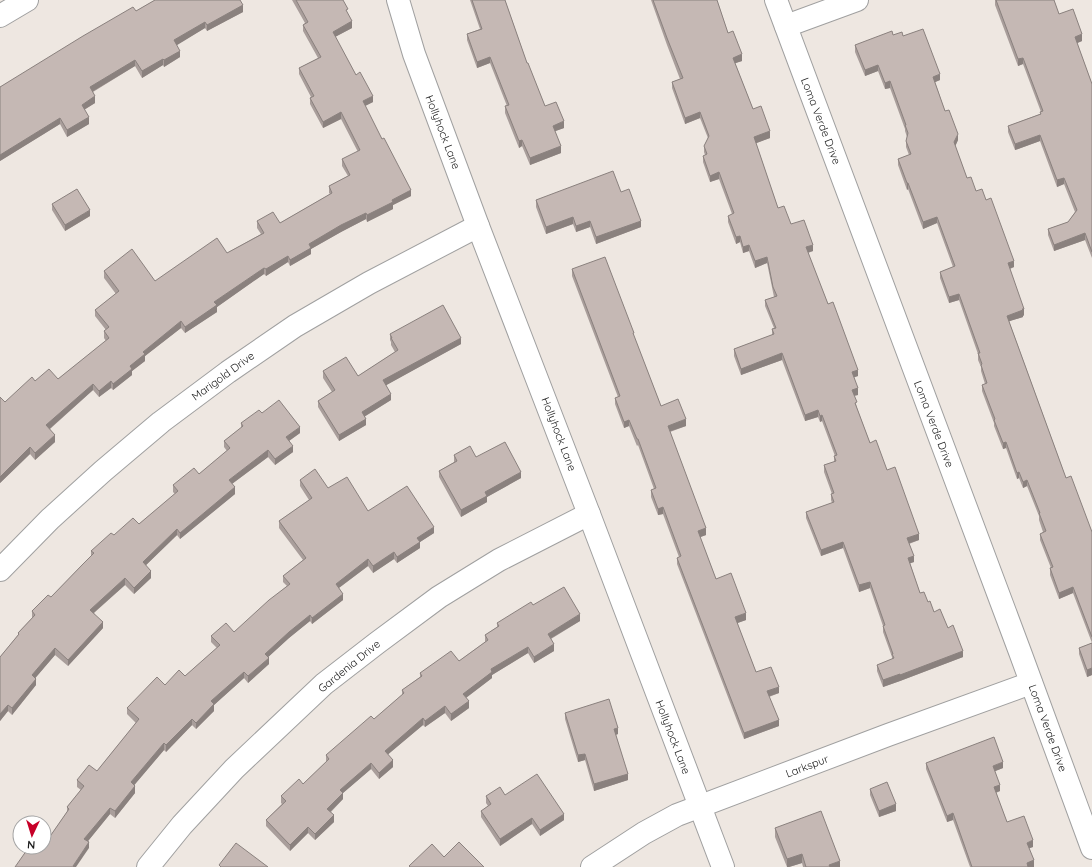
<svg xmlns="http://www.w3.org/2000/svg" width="1092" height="867" font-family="Quicksand,sans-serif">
	<rect width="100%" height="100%" fill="#eee7e1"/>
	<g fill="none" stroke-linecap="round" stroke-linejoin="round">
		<defs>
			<g id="minor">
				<path d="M398,0L414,54L478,226L589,514L723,867"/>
				<path d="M776,0L1020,652L1092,848"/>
				<path d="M0,16L27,0"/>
				<path d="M786,26L857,0"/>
				<path d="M0,570L50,519L103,471L161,422L228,372L295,326L369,283L478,226"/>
				<path d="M148,867L182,825L234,769L324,684L377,643L439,597L499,560L589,514"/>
				<path d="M592,867L644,833L677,815L888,735L1031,683"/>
			</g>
		</defs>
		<!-- minor casing -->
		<use href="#minor" stroke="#a0a0a0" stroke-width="24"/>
		<!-- minor -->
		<use href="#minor" stroke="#fff" stroke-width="22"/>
	</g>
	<!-- wall -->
	<g fill="#a99e9b">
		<path d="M155,0H241H240L243,12L207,31L205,28L176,45L180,57L164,67L163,65L142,78L135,66L93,92L95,103L84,110L89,124L67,137L60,124L0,161V87L136,11Z"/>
		<path d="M292,0H343L352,28L335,37L356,75L373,102L365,106L411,196L393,205V209L367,222L366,219L341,232L311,249V254L290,266L288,262L266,276L264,274L217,307V312L185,333L181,328L145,356V361L132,371V375L113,390L111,388L99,397L93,390L50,429L55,442L35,460L30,454L0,483V397L5,402L35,381L58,379L106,341L104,338V331L106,330L95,316V310L116,294L104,278V271L155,281L227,253L261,234L257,228V221L280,223L330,194L329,193V186L348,176L342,166V159L358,152L341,119L323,128L310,104V98L311,97L299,74V68L318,58L303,31V25L305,23Z"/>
		<path d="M470,0H505L527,63L545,106L564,128L555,131L561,153L530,165L522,146L519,148L505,113V106H507L490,63L477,68L467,40V34L480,29Z"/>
		<path d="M651,0H717L728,33L742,61L735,63L753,109L770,138L756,143L778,208L813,251L808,253L828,304L858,376L854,377L858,395L854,396L857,408L870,443L887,470L919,540L909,544L914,562L910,563L920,593L928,602L934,612L948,628L963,657L900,681L883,687L877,671V665L892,659V657L883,632V626L870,588L859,592L843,548L821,556L806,518V512L832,503L831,500V494H832L824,472V465L834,462V456H835L822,421L820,422L818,417L805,421L782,360L741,375L734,356V349L772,335V329L774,328L765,306V300L774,297L767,263L755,268L749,251L743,253L740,242L736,244L728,222V216L732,214L719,179L710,182L703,162V156L705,155L704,152V146L708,138L700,118L685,124L672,88V82L680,79L667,45Z"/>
		<path d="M995,0H1054L1059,14L1082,41L1077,43L1092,84V258L1085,240L1054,251L1048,235V229L1068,222L1075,212L1064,184L1057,187L1040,141L1015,150L1008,132V126L1040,114V112H1041L1023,64L1018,66L995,5Z"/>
		<path d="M893,35L903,36L940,80L935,82L945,111L958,140L955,146L967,178L976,191L986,200L1014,267L1010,269L1024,315L1023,316V317L1009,321L1066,478L1092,532V643L1073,593L1059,599L1050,575V568H1051L1040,540V534L1043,532L1039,520V516L1027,486L1023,488L1019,478L1017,479L1006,448L1003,449L994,426V423L982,391V385L985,384L981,371V367L978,360V354L959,300L949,303L940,278V272L953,267L937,223L923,229L908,189L907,190L898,165V159L909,155L906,147V141L907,137L905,131V129L890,88L885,89L878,71L865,76L855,52V45Z"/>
		<path d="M621,192L641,227L596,244L590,227L576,232L573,224L546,234L536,207V200Z"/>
		<path d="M52,204L90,216L65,231L52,210Z"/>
		<path d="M572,269L634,337L661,406L686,426L670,432L706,535L700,537L716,579L746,620L737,623L756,672L779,693L769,697L779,726L744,739L677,564V558L679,557L663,514L658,515L651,497V490L654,489L638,445L637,446L629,426L624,428L615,404V398L618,397L572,276Z"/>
		<path d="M390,334L461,344L386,385L391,400L364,417L366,425L339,441L318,407V401L332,392L323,378V371L358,376L395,352L391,345V342L390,340Z"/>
		<path d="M262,413L300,433L289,441L293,452L275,465L268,457L232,484L235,494L180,539L177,535L146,565L151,578L134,594L125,585L94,613L103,628L68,666L55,655L35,678L36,685L12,715L8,711L0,721V657L18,635V633L32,618V611L51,597L91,556V551L114,535L139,524L175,494L173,492V485L199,474L227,451L224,447V441L241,428V423Z"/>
		<path d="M454,455L476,457L521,478L487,497V502L461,517L439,477V471L454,462Z"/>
		<path d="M300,480L328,488L368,511L434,533L420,542V548L397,563L394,559L373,573L368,566L339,588L343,600L312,624L310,621L289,638L268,657L269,664L248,683L244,678L214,705V711L196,729L192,725L166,752L164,750L134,785L135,793L115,818L110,814L88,841L89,848L40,851L67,812V807L81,790L77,787V780L97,771L136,723L127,714V708L165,685L185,676L217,648L211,642V636L234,632L287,586L283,582V576L303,560L279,528V521L309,500L300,486Z"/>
		<path d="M533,605L580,621L551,639L554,651L534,663L528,653L492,675V678L466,698L469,708L451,721L445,713L425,727L423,725L388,754L393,767L379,779L371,769L343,793V799L331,812L334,822L315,840L308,833L290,851L266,826V820L282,804L281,803V796L303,784L326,762V755L374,719L402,695V690L420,677V673L459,661L485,642V635L497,627V623Z"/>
		<path d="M1092,643V675L1087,677L1079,654V648Z"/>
		<path d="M565,713L618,734L616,735L628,780L594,791L585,760L578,762L565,719Z"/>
		<path d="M926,763L1003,768L995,771L1000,791L996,793L1007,822L1033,847L1029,848L1034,867H970L953,820L947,822L926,769Z"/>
		<path d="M870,789L896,811L879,817L870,795Z"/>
		<path d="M505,795L564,820L540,836L532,824L500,846L481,817V811L488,806L486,803V796Z"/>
		<path d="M775,828L840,867H803L802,863L789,867H787L775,837Z"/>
	</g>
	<!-- shaded-wall -->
	<g fill="#8a817e">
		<path d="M243,5V12L207,31V25Z"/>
		<path d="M352,21V28L333,38V32Z"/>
		<path d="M205,22V28L174,47V40Z"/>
		<path d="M1082,34V41L1075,44V37Z"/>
		<path d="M180,51V57L164,67V60Z"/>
		<path d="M742,54V61L733,64V58Z"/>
		<path d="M490,57V63L477,68V62Z"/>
		<path d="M1023,58V64L1018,66V59Z"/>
		<path d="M163,59V65L142,78V71Z"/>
		<path d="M135,60V66L90,93V87Z"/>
		<path d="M878,65V71L865,76V70Z"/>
		<path d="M940,74V80L933,83V77Z"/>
		<path d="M890,81V88L885,89V83Z"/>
		<path d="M95,96V103L82,111V105Z"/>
		<path d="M373,96V102L363,107V101Z"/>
		<path d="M341,112V119L323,128V122Z"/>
		<path d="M700,112V118L685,124V118Z"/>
		<path d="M89,117V124L67,137V130Z"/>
		<path d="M60,118V124L0,161V155Z"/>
		<path d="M564,121V128L553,132V126Z"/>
		<path d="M770,131V138L754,144V137Z"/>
		<path d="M958,134V140L954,149V142Z"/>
		<path d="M1040,135V141L1015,150V144Z"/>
		<path d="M522,140V146L519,148V141Z"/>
		<path d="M561,146V153L530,165V158Z"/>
		<path d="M719,172V179L710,182V176Z"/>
		<path d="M1064,178V184L1057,187V180Z"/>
		<path d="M907,183H908V189L907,190Z"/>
		<path d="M411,190V196L393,205V209L367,222V215L392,200Z"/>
		<path d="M90,210V216L65,231V225Z"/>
		<path d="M366,213V219L341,232L311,249V254L290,266V260L309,244L341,225Z"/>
		<path d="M573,217V224L546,234V227Z"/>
		<path d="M937,217V223L923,229V222Z"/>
		<path d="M590,221V227L576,232V226Z"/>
		<path d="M641,221V227L596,244V237Z"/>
		<path d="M1085,233V240L1054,251V245Z"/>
		<path d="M740,236V242L736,244V237Z"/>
		<path d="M749,245V251L743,253V247Z"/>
		<path d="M813,245V251L806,253V247Z"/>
		<path d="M288,256V262L266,276V269Z"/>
		<path d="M767,257V263L755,268V261Z"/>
		<path d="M1014,261V267L1008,269V263Z"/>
		<path d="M264,268V274L217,307V312L185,333V327L214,302Z"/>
		<path d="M959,294V300L949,303V297Z"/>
		<path d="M1022,309H1024V315L1023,316V317L1007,322V316Z"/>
		<path d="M181,321V328L145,356V361L132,371V375L113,390V384L143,352Z"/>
		<path d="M461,338V344L383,387V380Z"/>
		<path d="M782,353V360L741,375V369Z"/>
		<path d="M858,370V376L852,378V372Z"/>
		<path d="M111,381V388L99,397V391Z"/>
		<path d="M93,384V390L46,432V425Z"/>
		<path d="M858,388V395L852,396V390Z"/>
		<path d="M391,394V400L362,418V412Z"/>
		<path d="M818,410V417L805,421V415Z"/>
		<path d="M822,415V421L820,422V416Z"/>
		<path d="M366,419V425L339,441V435Z"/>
		<path d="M686,419V426L668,432V426Z"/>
		<path d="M629,420V426L624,428V422Z"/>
		<path d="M300,427V433L286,443V437Z"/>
		<path d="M55,435V442L35,460V453Z"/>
		<path d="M1006,442V448L1003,449V443Z"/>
		<path d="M293,446V452L275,465V459Z"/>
		<path d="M30,447V454L0,483V477Z"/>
		<path d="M268,450V457L229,486V480Z"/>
		<path d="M521,472V478L487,497V502L461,517V510L485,492Z"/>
		<path d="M1019,472V478L1017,479V473Z"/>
		<path d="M1027,480V486L1023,488V482Z"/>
		<path d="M235,487V494L180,539V533Z"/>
		<path d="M663,507V514L658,515V509Z"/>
		<path d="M434,527V533L420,542V548L397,563V557L417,538Z"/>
		<path d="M706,528V535L698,538V531Z"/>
		<path d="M177,529V535L143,568V562Z"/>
		<path d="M919,534V540L907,544V538Z"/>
		<path d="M843,542V548L821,556V550Z"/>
		<path d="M394,552V559L373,573V566Z"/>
		<path d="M914,556V562L908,564V558Z"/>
		<path d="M368,559V566L336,590V584Z"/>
		<path d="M151,571V578L134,594V588Z"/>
		<path d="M125,578V585L90,616V610Z"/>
		<path d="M870,582V588L859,592V585Z"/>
		<path d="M1073,587V593L1059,599V593Z"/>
		<path d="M343,594V600L312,624V618Z"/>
		<path d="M746,613V620L735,624V617Z"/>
		<path d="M580,614V621L548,640V634Z"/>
		<path d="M310,615V621L289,638L265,660V654L289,632Z"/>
		<path d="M103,622V628L68,666V660Z"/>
		<path d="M554,644V651L534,663V657Z"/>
		<path d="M528,647V653L492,675V678L463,700V694L491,669Z"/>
		<path d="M55,648V655L32,682V675Z"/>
		<path d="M963,651V657L900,681V675Z"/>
		<path d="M269,658V664L248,683V676Z"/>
		<path d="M1092,668V675L1087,677V670Z"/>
		<path d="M244,672V678L214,705V711L196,729V723L211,701Z"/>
		<path d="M900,674V681L883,687V680Z"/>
		<path d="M36,679V685L12,715V708Z"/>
		<path d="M779,687V693L767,697V691Z"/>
		<path d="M469,701V708L451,721V714Z"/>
		<path d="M8,705V711L0,721V714Z"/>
		<path d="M445,706V713L425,727V721Z"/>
		<path d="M423,718V725L385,757V751Z"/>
		<path d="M192,719V725L166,752V745Z"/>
		<path d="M779,720V726L744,739V733Z"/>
		<path d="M618,728V734L614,735V729Z"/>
		<path d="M164,743V750L131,789V782Z"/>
		<path d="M585,754V760L578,762V755Z"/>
		<path d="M393,760V767L379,779V773Z"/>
		<path d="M1003,762V768L993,772V766Z"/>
		<path d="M371,763V769L343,793V799L327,815V809L340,790Z"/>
		<path d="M628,774V780L594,791V784Z"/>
		<path d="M1000,785V791L994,793V787Z"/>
		<path d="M135,786V793L115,818V811Z"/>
		<path d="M896,804V811L879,817V811Z"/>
		<path d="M110,808V814L84,846V839Z"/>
		<path d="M953,813V820L947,822V816Z"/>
		<path d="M564,814V820L540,836V830Z"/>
		<path d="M334,815V822L315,840V834Z"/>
		<path d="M532,818V824L500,846V839Z"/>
		<path d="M308,827V833L290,851V845Z"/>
		<path d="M1033,840V847L1027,849V843Z"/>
		<path d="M89,842V848L76,867H73V866Z"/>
		<path d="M802,854V863L789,867H787V859Z"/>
		<path d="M1034,860V867H1027V863Z"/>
		<path d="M840,861V867H829V865Z"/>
	</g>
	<!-- building -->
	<g fill="#c5b8b4" stroke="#8a817e">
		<path d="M155,0H240L243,5L207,25L205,22L174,40L180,51L164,60L163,59L142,71L135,60L90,87L95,96L82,105L89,117L67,130L60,118L0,155V87L83,36L133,7L136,11Z"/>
		<path d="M296,0H343L348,9L346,10L352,21L333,32L356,75L360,72L373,96L363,101L382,139L384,138L411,190L392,200L393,202L367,215L366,213L341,225L309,244L311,248L290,260L288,256L266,269L264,268L214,302L217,305L185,327L181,321L143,352L145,354L130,366L132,369L113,384L111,381L99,391L93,384L46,425L55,435L35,453L30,447L0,477V397L5,402L32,377L35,381L49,369L58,379L109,338L104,331L109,327L95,310L119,291L104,271L132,249L155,281L217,238L227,253L264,233L257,221L273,212L280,223L332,193L329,186L350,175L342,159L360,150L341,112L323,122L310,98L314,96L299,68L321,57L303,25L308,22Z"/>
		<path d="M472,0H505L527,63H528L545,106L556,102L564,121L553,126L561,146L530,158L522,140L519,141L505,106L509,105L490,57L477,62L467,34L482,29Z"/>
		<path d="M653,0H717L728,33L733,31L742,54L733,58L753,109L761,106L770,131L754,137L778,208L784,206L791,224L804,220L813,245L806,247L828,304L833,302L858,370L852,372L858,388L852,390L857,402L855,403L870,443L876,440L887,470L895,467L919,534L907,538L914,556L908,558L920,593L924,592L928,602L930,601L934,612L940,609L948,628L953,625L963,651L900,675V674L883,680L877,665L894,658L892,654H893L883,626L885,625L870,582L859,585L843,542L821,550L806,512L834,502L831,494L834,493L824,465L836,461L834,456L837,455L822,415L820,416L818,410L805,415L782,353L741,369L734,349L774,334L772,329L776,328L765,300L777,296L773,287L767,257L755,261L749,245L743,247L740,236L736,237L728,216L734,213L719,172L710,176L703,156L707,154L704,146L709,136L700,112L685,118L672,82L683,78L667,38Z"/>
		<path d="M996,0H1054L1059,14L1073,9L1082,34L1075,37L1092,84V252L1085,233L1054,245L1048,229L1068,222L1077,210L1064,178L1057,180L1040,135L1015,144L1008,126L1041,114L1040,112L1043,111L1023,58L1018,59Z"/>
		<path d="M923,29L940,74L933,77L945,111L949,110L958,134L954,142L967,178L971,177L976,191L982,189L986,200L991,198L1014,261L1008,263L1024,309H1022L1023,310L1007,316L1066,478L1071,476L1092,532V637L1073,587L1059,593L1050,568L1053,567L1040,534L1046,531L1039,513H1040L1027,480L1023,482L1019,472L1017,473L1006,442L1003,443L994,420L995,419L982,385L987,383L981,365L982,364L978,353H980L959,294L949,297L940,272L955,266L937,217L923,222L908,183H907L898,159L911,154L906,141L908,133L905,125H906L890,81L885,83L878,65L865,70L855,45L892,31L893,35L902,32L903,36Z"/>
		<path d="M613,171L621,192L629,189L641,221L596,237L590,221L576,226L573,217L546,227L536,200Z"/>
		<path d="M77,189L90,210L65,225L52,204Z"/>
		<path d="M605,257L634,333H633L661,406L678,399L686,419L668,426L706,528L698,531L716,579L731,573L746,613L735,617L756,672L771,667L779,687L767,691L779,720L744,733L677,558L681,556L663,507L658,509L651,490L656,488L638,439H637L629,420L624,422L615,398L620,396L572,269Z"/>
		<path d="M443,305L461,338L383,380L391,394L362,412L366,419L339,435L318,401L335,390L323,371L346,357L358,376L398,350L391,338H392L390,334Z"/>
		<path d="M279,400L300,427L286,437L293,446L275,459L268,450L229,480L235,487L180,533L177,529L143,562L151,571L134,588L125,578L90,610L103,622L68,660L55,648L32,675L36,679L12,708L8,705L0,714V657L19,634L18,633L35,615L32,611L48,595L51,597L83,564L94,553L91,551L111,533L114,535L133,518L139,524L178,491L173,485L194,468L199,474L230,448L224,441L243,426L241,423L259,410L262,413Z"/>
		<path d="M505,442L521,472L485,492L487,496L461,510L439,471L457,461L454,455L470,446L476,457Z"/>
		<path d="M315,469L328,488L347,477L368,511L407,486L434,527L417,538L420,542L397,557L394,552L373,566L368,559L336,584L343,594L312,618L310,615L289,632L265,654L269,658L248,676L244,672L211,701L214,704L196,723L192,719L166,745L164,743L131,782L135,786L115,811L110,808L84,839L89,842L73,866L75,867H15L29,847H34L40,851L43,847H44V845L69,809L67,807L84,786L77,780L89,765L97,771L139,719L127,708L157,677L165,685L179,670L185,676L220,645L211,636L226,623L234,632L269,600L290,584L283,576L306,558L279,521L312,498L300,480Z"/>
		<path d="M564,587L580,614L548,634L554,644L534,657L528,647L491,669L492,672L463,694L469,701L451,714L445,706L425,721L423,718L385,751L393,760L379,773L371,763L340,790L343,793L327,809L334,815L315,834L308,827L290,845L266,820L286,801L281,796L299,779L303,784L329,759L326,755L371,716L374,719L404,693L402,690L422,676L420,673L451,651L459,661L488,640L485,635L499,626L497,623L531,602L533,605Z"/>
		<path d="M1092,643V668L1087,670L1079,648Z"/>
		<path d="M609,699L618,728L614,729L628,774L594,784L585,754L578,755L565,713Z"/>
		<path d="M994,737L1003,762L993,766L1000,785L994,787L1007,822L1024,816L1033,840L1027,843L1034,860L1027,863L1028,867H972L953,813L947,816L926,763Z"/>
		<path d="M537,774L564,814L540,830L532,818L500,839L481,811L491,804L486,796L500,787L505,795Z"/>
		<path d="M887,782L896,804L879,811L870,789Z"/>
		<path d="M821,811L840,861L829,865L830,867H806L802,854L787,859L775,828Z"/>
		<path d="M459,842L484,867H410L409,866L432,844L444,857Z"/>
		<path d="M236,843L268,867H221L219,865Z"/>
	</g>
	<g text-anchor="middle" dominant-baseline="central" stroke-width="3.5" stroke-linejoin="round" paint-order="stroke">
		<!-- street labels -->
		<g font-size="11" fill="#1c1c1c" stroke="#fff">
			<text transform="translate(821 121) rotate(69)">Loma Verde Drive</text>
			<text transform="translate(443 132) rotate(69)">Hollyhock Lane</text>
			<text transform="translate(223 376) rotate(-36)">Marigold Drive</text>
			<text transform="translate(934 424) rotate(69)">Loma Verde Drive</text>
			<text transform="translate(559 434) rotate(69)">Hollyhock Lane</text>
			<text transform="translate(349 666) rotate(-39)">Gardenia Drive</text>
			<text transform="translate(1048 728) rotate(70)">Loma Verde Drive</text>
			<text transform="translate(673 737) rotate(69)">Hollyhock Lane</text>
			<text transform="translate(807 766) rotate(-21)">Larkspur</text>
		</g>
	</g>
	<!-- north arrow -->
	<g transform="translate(32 835) rotate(184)"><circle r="19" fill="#ffffff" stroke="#a4a4a4"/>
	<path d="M0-3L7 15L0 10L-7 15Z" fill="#c70028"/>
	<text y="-6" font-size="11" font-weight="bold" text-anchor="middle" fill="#1c1c1c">N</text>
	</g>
</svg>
